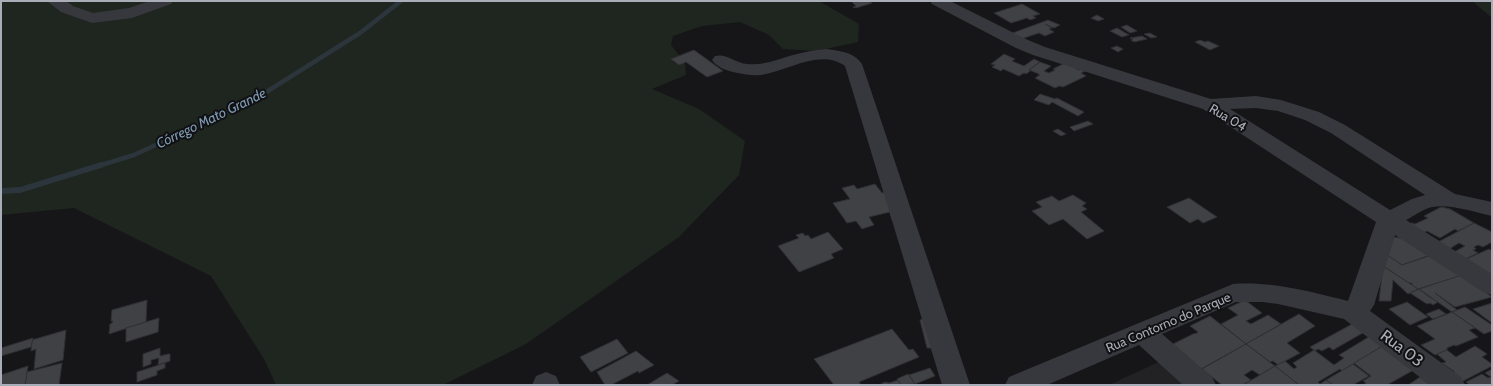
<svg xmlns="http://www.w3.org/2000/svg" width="1493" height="386" font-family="Cabin,sans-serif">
	<rect width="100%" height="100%" fill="#161618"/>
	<!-- built -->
	<path fill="#222225" d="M1163,360L1192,385H1109Z"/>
	<!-- green -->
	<g fill="#1e261f">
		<path d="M1,1H819L859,24L858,42L816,51L783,49L769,35L740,22L702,26L673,36L671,45L685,63L686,75L652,89L699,109L745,141L739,175L679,237L526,344L443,385H276L264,359L211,276L74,208L1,215Z"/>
		<path d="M1472,1H1492V18Z"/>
	</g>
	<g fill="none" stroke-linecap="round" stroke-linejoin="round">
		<!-- stream-far1 -->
		<path stroke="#2c353c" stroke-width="4.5" d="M98,166L134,155L255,99L360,33L401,1"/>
		<!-- stream -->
		<path stroke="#2c353c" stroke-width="6" d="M1,191L20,190L101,165"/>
	</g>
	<!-- building -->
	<g fill="#404145" stroke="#303034">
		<path d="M851,1H868L872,3L856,8L853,7L856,6Z"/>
		<path d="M1022,4L1040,14L1033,16L1036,18L1030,20L1027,18L1011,23L994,13Z"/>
		<path d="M1097,15L1104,19L1098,21L1091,18Z"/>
		<path d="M1048,20L1060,25L1054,28L1045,24L1052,28L1049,29L1054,32L1045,36L1039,33L1021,39L1010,34Z"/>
		<path d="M1127,25L1137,31L1130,33L1121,27Z"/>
		<path d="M1117,28L1129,35L1122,37L1110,31Z"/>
		<path d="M1150,33L1157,37L1151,38L1144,34Z"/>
		<path d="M1142,36L1147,39L1134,42L1131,40L1133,39L1130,38Z"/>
		<path d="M1200,40L1205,42L1208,41L1219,46L1210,50L1195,42Z"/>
		<path d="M1117,46L1123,49L1118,52L1111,48Z"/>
		<path d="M694,50L723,71L707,77L686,62L679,65L671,59Z"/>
		<path d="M1004,54L1015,59L1012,61L1024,66L1034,59L1040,62L1029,70H1031L1029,72L1026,74L1024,73L1019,76L1003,69L1001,71L992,67L995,65L991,64Z"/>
		<path d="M1040,62L1051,66L1044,71L1049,73L1055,70L1053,69L1065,63L1079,70L1081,69L1085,71L1081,73L1086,76L1063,87L1059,86L1055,88L1035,78L1040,75H1038L1039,74L1029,70Z"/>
		<path d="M1040,94L1055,99L1057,98L1084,112L1078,116L1052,102L1049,105L1034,100Z"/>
		<path d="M1088,121L1093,124L1074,131L1070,127Z"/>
		<path d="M1058,129L1066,134L1061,136L1053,131Z"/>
		<path d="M875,184L882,193L889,191L898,220H892L890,212L869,217L874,225L862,229L856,221L847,223L833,203L850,199L842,188L854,185L857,189Z"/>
		<path d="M1073,195L1086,203L1082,206L1087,209L1081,212L1104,231L1087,239L1063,219L1049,225L1032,211L1042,207L1036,202L1052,196L1059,201Z"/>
		<path d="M1189,198L1217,217L1203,223L1198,219L1190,223L1167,207Z"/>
		<path d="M1441,207L1450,209L1474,223L1458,231L1455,229L1440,238L1427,231L1423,233L1409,224L1412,223L1415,224L1428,218L1424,216Z"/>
		<path d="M1474,223L1492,232V242L1483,247L1478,245L1474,247L1476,249L1473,250L1478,253L1465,259L1454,252L1465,246L1459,243L1449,249L1438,242Z"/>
		<path d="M828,232L843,249L831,254L834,258L799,272L778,246L799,238L796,235L803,233L805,236L808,235L811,239Z"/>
		<path d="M1394,237L1411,240L1433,254L1402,265L1387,255Z"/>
		<path d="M1489,249L1492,251V277L1464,260Z"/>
		<path d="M1387,255L1402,265L1432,255L1463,275L1418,289L1411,285L1413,284L1411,283H1409L1383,266Z"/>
		<path d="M1383,266L1418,289L1408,294L1393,280L1391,301H1379Z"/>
		<path d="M1462,275L1492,297L1455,307L1435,293L1457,310L1452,312L1419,289Z"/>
		<path d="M1419,289L1428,296L1438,302L1433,305L1430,303L1427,304L1410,293Z"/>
		<path d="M147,300L146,322L109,334L110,324L112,323L113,321H111L112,310Z"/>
		<path d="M1245,300L1262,313L1246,321L1251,324L1268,315L1281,324L1246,344L1221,324L1238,315L1228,308Z"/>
		<path d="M1407,302L1428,317L1410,325L1389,309Z"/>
		<path d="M1492,303V323L1473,309Z"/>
		<path d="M1465,307L1492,325V331L1484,334L1452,312Z"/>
		<path d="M1439,309L1446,314L1433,319L1426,314Z"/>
		<path d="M1452,312L1475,328L1469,330L1478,337L1456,346L1454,345L1447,348V350L1435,355L1421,345L1435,339L1417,326Z"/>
		<path d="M1299,314L1315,326L1287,343L1300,353L1278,365L1273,361L1270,362L1246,344Z"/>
		<path d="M1210,316L1246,344L1201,369L1173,344L1193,334L1197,333L1198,332L1190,326Z"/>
		<path d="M926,317L936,348H927L920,320Z"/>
		<path d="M159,318L158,332L126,342V328Z"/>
		<path d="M1354,323L1366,331L1333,350L1329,347L1322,351L1318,349L1315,351L1310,347Z"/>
		<path d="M892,329L909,350L913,349L919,357L859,382L861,385H834L815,360L814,359Z"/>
		<path d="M66,330L63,360L34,369L36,349L31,351L32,340Z"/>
		<path d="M1372,335L1384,345L1342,371L1340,369L1318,382L1320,384L1317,385H1299L1275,366L1285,361L1294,369L1297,367L1293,363L1314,350L1334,365L1344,358L1339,355Z"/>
		<path d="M33,338L31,347L1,356V348Z"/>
		<path d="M617,339L628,353L591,372L580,357Z"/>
		<path d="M1246,344L1275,366L1260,375L1252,370L1244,375L1251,380L1243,385H1222L1202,369Z"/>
		<path d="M1386,344L1419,367L1387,385H1363L1366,383L1363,381L1371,376L1354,363Z"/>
		<path d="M1475,346L1487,354L1482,357L1492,364V366L1463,381L1453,373L1455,372L1442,363L1446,362L1437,354L1447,350L1456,357Z"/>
		<path d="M160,348V356L168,354H170V361L158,365L159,358L151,360V364L143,367V354Z"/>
		<path d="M636,351L654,365L639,373L638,371L611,385H605L597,372Z"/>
		<path d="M62,363L59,385H25L27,372Z"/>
		<path d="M165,363V368L157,371V375L137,382V372Z"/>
		<path d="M1353,364L1369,376L1353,385H1333L1326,380Z"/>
		<path d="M28,366L25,385H1V375Z"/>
		<path d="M1275,366L1299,385H1243L1260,375Z"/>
		<path d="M930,368L935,376L915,384L909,375Z"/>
		<path d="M1492,369V385H1470L1466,382L1482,374L1488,378L1491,377L1485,373Z"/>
		<path d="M667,373L679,381L672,385H647Z"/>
		<path d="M908,374L915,384L901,385L897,379Z"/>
		<path d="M1420,377L1430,385H1408Z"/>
		<path d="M898,380L901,385H879L885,382L889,383Z"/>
		<path d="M1326,380L1333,385H1317L1320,384Z"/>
	</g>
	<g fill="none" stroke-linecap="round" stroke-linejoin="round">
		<!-- minor -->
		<g fill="#37383d" fill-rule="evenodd">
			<path d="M47,1H66L73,6L93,13L129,8L150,1H173L171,4L132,18L92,23L61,12Z"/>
			<path d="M930,1H950L1028,40L1045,47L1211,99L1256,96L1281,100L1319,112L1345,125L1455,194L1492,202V216C1473,212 1451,204 1432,207C1423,209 1414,216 1406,220L1492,274V295L1483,292L1395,235L1374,305L1370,311L1461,377L1465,385H1430L1344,319L1278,304L1263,302H1236L1162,334L1212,377L1216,385H1183L1139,345L1047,385H1005L1009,377L1233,284C1273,281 1310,292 1348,301L1376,222L1203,109L1033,55L1016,48L932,4ZM1256,108L1278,111L1305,120L1331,133L1425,195L1412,199L1390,210L1230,109Z"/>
			<path d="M826,49C840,51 854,52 862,64L970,385H942L845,66C820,48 788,71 761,75C751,76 743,74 733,72C725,70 717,67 712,60L715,56C727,53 735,63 747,64C763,66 778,59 793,55C804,52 815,50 826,49Z"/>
			<path d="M546,372L556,376L560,385H532L536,376Z"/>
		</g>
	</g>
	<g text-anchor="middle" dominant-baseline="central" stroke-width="4" stroke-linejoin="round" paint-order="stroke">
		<!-- street labels -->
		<g font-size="13" fill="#a8adb8" stroke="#111113">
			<text transform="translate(1228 117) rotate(31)">Rua 04</text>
			<text transform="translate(1168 322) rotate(-23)">Rua Contorno do Parque</text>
		</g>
		<!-- water labels -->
		<g font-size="14" font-style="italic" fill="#7f9bb3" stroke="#111113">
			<text transform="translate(211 118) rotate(-26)">Córrego Mato Grande</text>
		</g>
		<!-- near-street labels -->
		<g font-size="16" fill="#a8adb8" stroke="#111113">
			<text transform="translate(1402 348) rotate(37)">Rua 03</text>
		</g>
	</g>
	<!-- border -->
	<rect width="1493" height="386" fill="none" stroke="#a8adb8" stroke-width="4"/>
</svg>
